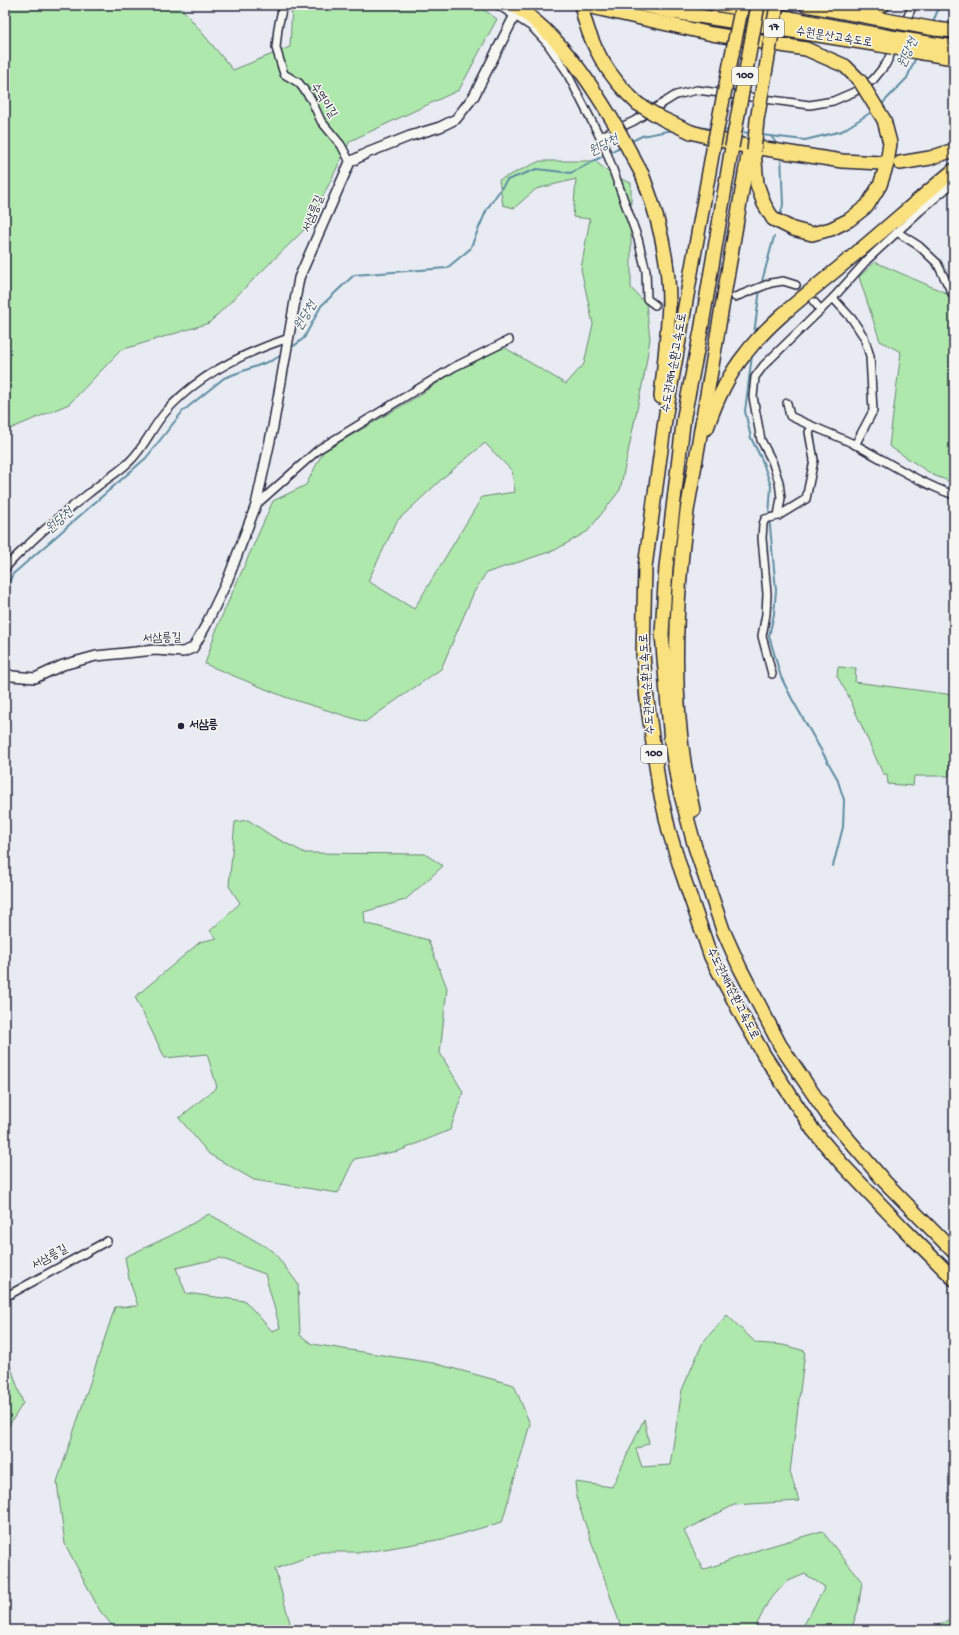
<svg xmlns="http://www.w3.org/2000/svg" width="959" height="1635" font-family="'Gochi Hand','Poor Story',sans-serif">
	<rect width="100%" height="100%" fill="#e8ebf2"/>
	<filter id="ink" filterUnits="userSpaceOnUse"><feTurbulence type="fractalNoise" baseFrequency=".025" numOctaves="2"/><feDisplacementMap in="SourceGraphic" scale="8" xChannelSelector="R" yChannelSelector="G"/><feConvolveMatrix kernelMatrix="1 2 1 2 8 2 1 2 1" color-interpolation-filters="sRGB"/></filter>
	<g filter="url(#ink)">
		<!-- green -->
		<g fill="#afe8ad" stroke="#688574" fill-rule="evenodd">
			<path d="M5,5H179L233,70L290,47L292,5H471L480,7L497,19L459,90L350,141L309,225L209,323L121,350L69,404L5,431Z"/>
			<path d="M540,161H595L612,175L631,183V288L646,304L650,339L644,376L620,490L588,531L555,550L486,573L474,592L441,669L365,722L285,697L205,664L218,625L273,501L306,485L323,452L415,398L497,343L566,384L584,364L593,324L581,269L590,219L573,217L576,179L536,189L514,208L503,205L499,180ZM485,443L512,471L515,492L482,497L414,609L368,581L397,521L444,477Z"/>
			<path d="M875,262L946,293L954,304V483L933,475L889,446L901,352L880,341L859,277Z"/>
			<path d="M838,667L856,668L855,682L954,695L949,776H914L913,786L888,784L887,774H883L848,695L837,676Z"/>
			<path d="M248,820L272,836L305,853L425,854L443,866L405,900L364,912L365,923L428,940L447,988L440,1053L463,1092L450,1130L399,1151L354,1159L338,1193L254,1180L209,1154L179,1118L217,1087L207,1054L165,1058L135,997L200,942L217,938L210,931L240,903L229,886L235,822Z"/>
			<path d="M209,1214L273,1251L298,1284L300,1335L312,1344L433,1363L514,1385L530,1424L502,1522L443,1539L367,1552H321L275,1569L292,1630H116L100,1611L65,1544L57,1482L115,1307L138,1306L129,1279L125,1257L172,1235ZM220,1258L265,1274L280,1328L272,1331L245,1301L186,1293L176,1268Z"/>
			<path d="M727,1315L756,1343L783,1345L805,1351L790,1472L799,1501L734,1505L684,1531L703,1570L761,1549L822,1531L862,1582L858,1610L851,1630H801L825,1587L805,1574L786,1582L768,1602L754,1630H622L577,1500L575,1482L612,1487L644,1419L649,1443L636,1449L642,1467L670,1465L682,1390L703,1342Z"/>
			<path d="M5,1350L23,1403L5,1432Z"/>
			<path d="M954,1617V1630H929Z"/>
		</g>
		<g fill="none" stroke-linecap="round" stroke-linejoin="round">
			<!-- stream -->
			<g stroke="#5f8ca2" stroke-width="2">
				<path d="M932,24L940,5"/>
				<path d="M880,106L907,78L916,57"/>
				<path d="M697,127L713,129"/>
				<path d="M721,130L731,131"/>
				<path d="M739,132L751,133"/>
				<path d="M761,135L805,140L842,131L873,111"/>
				<path d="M771,136L778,146"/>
				<path d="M630,142L642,136L673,130"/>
				<path d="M780,216L783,205L781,155"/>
				<path d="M761,285L774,237"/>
				<path d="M754,334L760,289"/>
				<path d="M294,346L304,338L321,306L354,275L447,268L470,249L487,209L507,180L537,169L571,173L622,146"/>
				<path d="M752,355L745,411L751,438L762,460L771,486L769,516L776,590L774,614L769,636L781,677L792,699L837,778L844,800L843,827L833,866"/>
				<path d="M5,589L13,574L146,458L183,411L224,378L273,360L280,356"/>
			</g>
			<!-- minor-tunnel -->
			<g stroke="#c0c3cd" stroke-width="7" stroke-dasharray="7 3.5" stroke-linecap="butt">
				<path d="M796,285L814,302"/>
				<path d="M655,305L735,297"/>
			</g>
			<defs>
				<g id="minor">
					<path d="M283,5L278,28L276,48L284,74L299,83L311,99L321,121L341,145L350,162"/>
					<path d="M498,5L532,27L547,43L565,69L604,145L638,239L646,271L647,299L655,305"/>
					<path d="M600,137L634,121L676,95L697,90L810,105L833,101L854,92L873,80L886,64L913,5"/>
					<path d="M897,232L919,246L937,263L954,297"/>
					<path d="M735,297L771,283L783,281L796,285"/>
					<path d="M833,298L852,319L864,337L870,356L873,411L855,445"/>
					<path d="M814,302L821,310"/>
					<path d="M787,403L790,416C812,427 836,435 858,446C889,463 920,483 954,495"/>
					<path d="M256,505L319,449L454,367L509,340"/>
					<path d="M778,516L781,498L779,482L772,461L761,440L753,397L755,377L764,365L833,298L868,259L920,211L954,182"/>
					<path d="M5,569C11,560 20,553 28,545C50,523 74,505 98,486C108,478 120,471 129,462C143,449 151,430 163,415C194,377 243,353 289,338"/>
					<path d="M772,674L762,636L766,614L767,594L762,538L763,524L765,519L778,516L806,499L814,460L809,432L812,428"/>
					<path d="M5,1297L107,1241"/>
				</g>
				<path id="tertiary" d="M5,673L12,676L35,678L63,665L96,656L155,650L183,652L193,648L205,627L228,579L256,505L273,427L299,278L350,162L367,153L410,136L440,127L456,119L474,96L515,15"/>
				<g id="motorway">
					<path d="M514,5C560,36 588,79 616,126"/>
					<path d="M581,5C589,44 608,77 638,104"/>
					<path d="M582,5L712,34L806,49L845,66L860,81"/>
					<path d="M643,5L667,11L880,45"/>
					<path d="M721,5L885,36"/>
					<path d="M806,5L891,21"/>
					<path d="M855,9L872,8L883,5"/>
					<path d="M935,29L954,31"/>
					<path d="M928,43L954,47"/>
					<path d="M923,53L954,58"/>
					<path d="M691,132L740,145L842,161L881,163"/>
					<path d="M714,144L666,413L645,567L643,654L647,700L659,787L669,831L682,873L711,957L742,1016L764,1055L813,1130L842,1164L903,1228L954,1279"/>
					<path d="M732,147L701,331L684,416L666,567L662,634L671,742L678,784L695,847L723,930L740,968L780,1045L829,1117L885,1182L954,1252"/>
					<path d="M754,151L757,184L764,204L773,219L793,229L812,234L831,229L849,220L867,206L880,185L887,164L890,143L884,120"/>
					<path d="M900,163L930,158L954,150"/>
					<path d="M642,174C658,215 669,259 669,302C668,334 664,365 661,397"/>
					<path d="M707,428C716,401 728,375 746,353C772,319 814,289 847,261C883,231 918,200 954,170"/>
					<path d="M693,810C670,711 674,610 687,511L749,150"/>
				</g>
			</defs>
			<!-- minor casing -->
			<use href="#minor" stroke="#22223b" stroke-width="10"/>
			<!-- tertiary casing -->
			<use href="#tertiary" stroke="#22223b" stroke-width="12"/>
			<!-- motorway casing -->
			<use href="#motorway" stroke="#22223b" stroke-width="16"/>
			<!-- minor -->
			<use href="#minor" stroke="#f6f6f2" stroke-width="7"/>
			<!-- tertiary -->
			<use href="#tertiary" stroke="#f6f6f2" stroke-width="9"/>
			<!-- motorway -->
			<use href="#motorway" stroke="#fae180" stroke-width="13"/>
			<defs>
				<g id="motorway-bridge">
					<path d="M891,21L935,29"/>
					<path d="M885,36L928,43"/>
					<path d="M880,45L923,53"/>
					<path d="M860,81L884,120"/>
					<path d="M638,104L663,119L691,132"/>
					<path d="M616,126L642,174"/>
					<path d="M714,144L742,5"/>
					<path d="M732,147L758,5"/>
					<path d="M754,151L757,120L777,5"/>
				</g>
			</defs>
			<!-- motorway-bridge casing -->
			<use href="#motorway-bridge" stroke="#22223b" stroke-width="16" stroke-linecap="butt"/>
			<!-- motorway-bridge -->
			<use href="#motorway-bridge" stroke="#fae180" stroke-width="13"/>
		</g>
	</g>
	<!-- markers -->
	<circle fill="#22223b" stroke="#f6f6f2" stroke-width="1.5" cx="181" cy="726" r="4"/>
	<g text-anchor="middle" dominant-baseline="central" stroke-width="3" stroke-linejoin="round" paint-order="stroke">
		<!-- shield labels -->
		<g fill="#f6f6f2" stroke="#626272" stroke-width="1">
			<rect x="764" y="19" width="20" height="18" rx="3"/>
			<rect x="732" y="67" width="26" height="18" rx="3"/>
			<rect x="641" y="745" width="26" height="18" rx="3"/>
		</g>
		<g font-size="11" font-weight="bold" fill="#22223b">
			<text x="774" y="28">17</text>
			<text x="745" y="76">100</text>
			<text x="654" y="754">100</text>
		</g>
		<!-- street labels -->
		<g font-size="12" fill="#22223b" stroke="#f6f6f2">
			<text transform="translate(834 38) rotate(9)">수원문산고속도로</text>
			<text transform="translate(323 101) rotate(58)">수역이길</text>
			<text transform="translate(314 214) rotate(-68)">서삼릉길</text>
			<text transform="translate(675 363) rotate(-80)">수도권제1순환고속도로</text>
			<text transform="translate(162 639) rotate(-2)">서삼릉길</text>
			<text transform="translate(648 684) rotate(-94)">수도권제1순환고속도로</text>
			<text transform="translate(732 994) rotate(63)">수도권제1순환고속도로</text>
			<text transform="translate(50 1258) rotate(-29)">서삼릉길</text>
		</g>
		<!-- poi labels -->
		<g font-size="12" font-weight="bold" fill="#22223b" stroke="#f6f6f2" text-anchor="start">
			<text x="189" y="726">서삼릉</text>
		</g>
		<!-- water labels -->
		<g font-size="13" font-style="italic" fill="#40576e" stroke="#f6f6f2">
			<text transform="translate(908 53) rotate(-65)">원당천</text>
			<text transform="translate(604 146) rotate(-28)">원당천</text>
			<text transform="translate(306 316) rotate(-59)">원당천</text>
			<text transform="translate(60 521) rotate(-41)">원당천</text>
		</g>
	</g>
	<!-- margin -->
	<rect width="959" height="1635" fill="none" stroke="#f6f6f2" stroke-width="20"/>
	<rect x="10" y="10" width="939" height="1615" fill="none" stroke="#22223b" stroke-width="1.5" filter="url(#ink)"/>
</svg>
